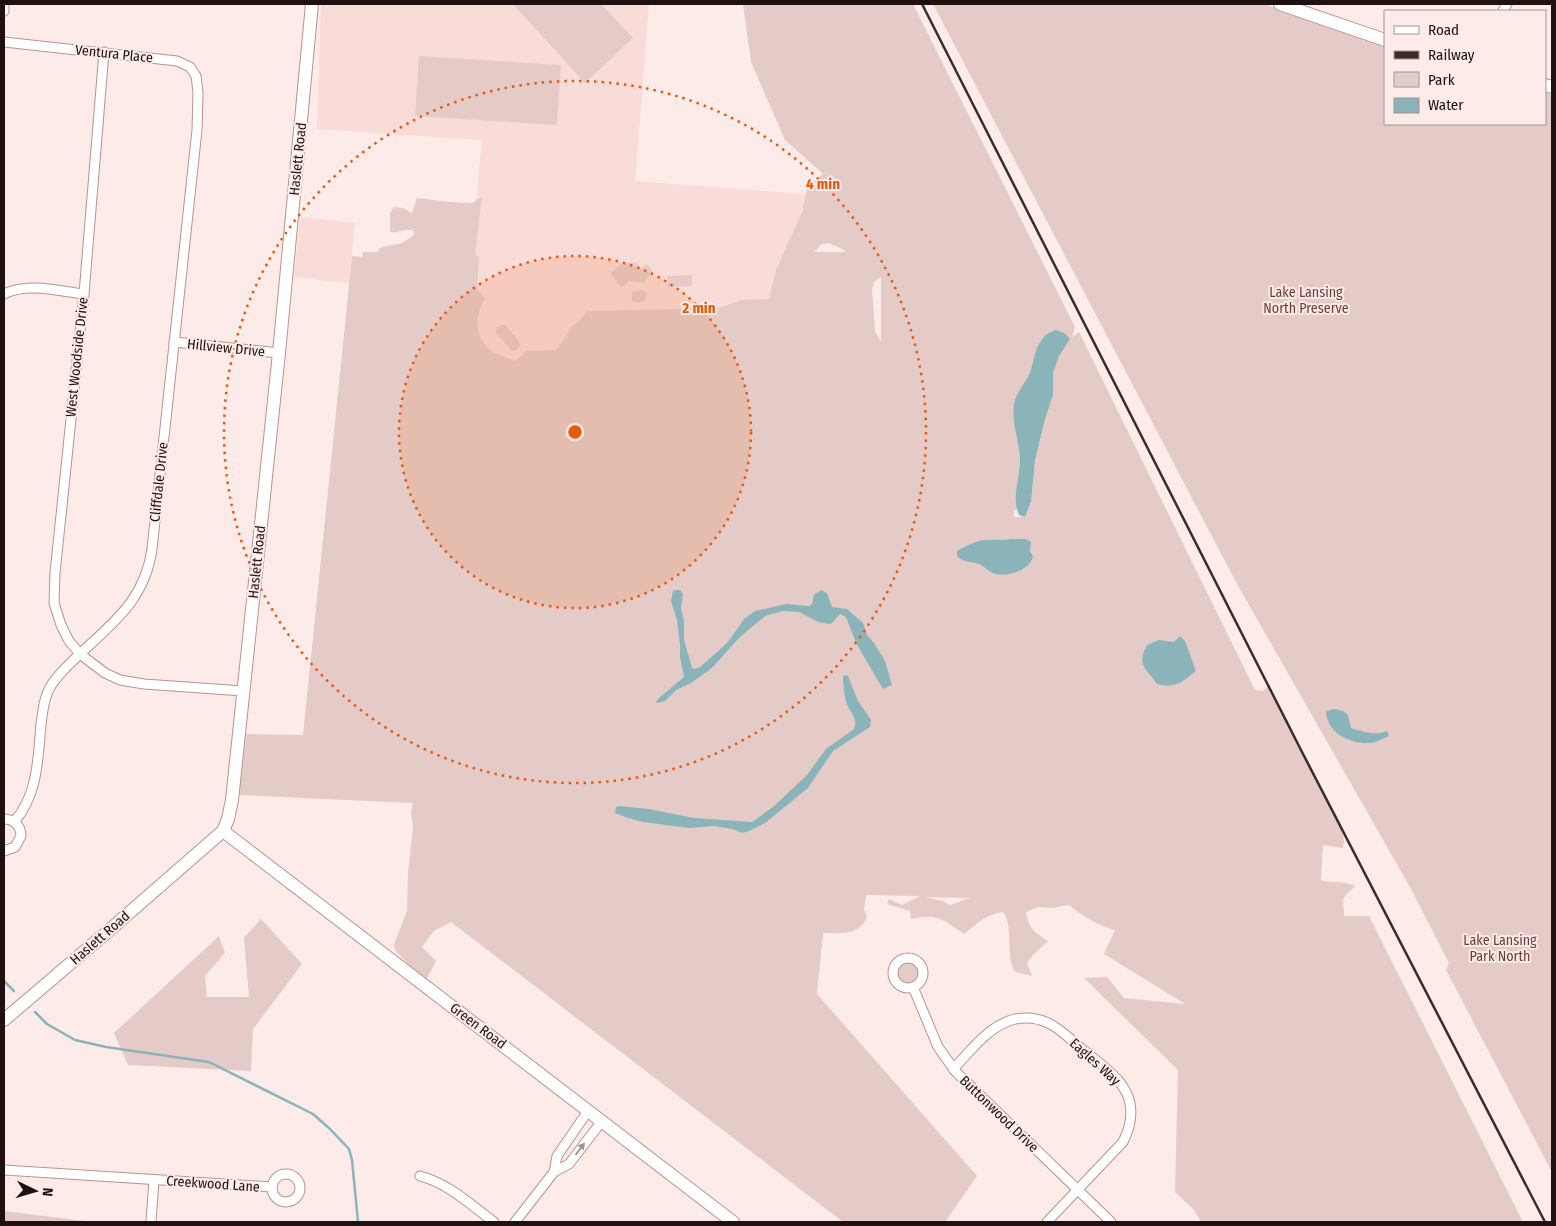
<svg xmlns="http://www.w3.org/2000/svg" width="1556" height="1226" font-family="'Fira Sans Condensed',sans-serif">
	<rect width="100%" height="100%" fill="#fcebe8"/>
	<!-- built -->
	<g fill="#f9dbd7">
		<path d="M321,4H649L635,181L804,194L800,252L762,332L579,322L564,370L477,364L462,351L482,140L317,129Z"/>
		<path d="M300,217L355,223L349,283L294,277Z"/>
	</g>
	<!-- green -->
	<g fill="#e5cbc7" fill-rule="evenodd">
		<path d="M513,4H601L633,38L585,83Z"/>
		<path d="M743,4H913L1075,327L1072,337L1079,332L1255,690L1263,691L1269,686L1340,824L1344,840L1343,848L1323,845L1321,880C1332,884 1344,880 1355,886C1341,901 1343,894 1344,916H1369L1523,1222H1201L1194,1210L1175,1192L1178,1070L1084,978L1107,977L1124,998L1185,1004L1104,954L1115,930C1099,926 1082,916 1069,905L1052,908L1038,907L1026,912C1028,928 1035,933 1048,941L1033,955L1027,963L1032,976L1015,972C1005,955 1014,926 1003,912C987,914 976,924 964,934C942,919 938,913 911,919L910,911L887,904L889,899L902,905L920,896L866,895L864,910L867,916C861,936 840,933 823,933L817,994L977,1176L945,1222H843L451,922L434,931L422,947L436,961L425,982L395,950L394,944L407,911L408,873L413,827L411,812L413,803L239,795L246,734L303,735L352,256L362,257L363,252H378L379,248L402,243L413,236L414,231C403,227 399,234 390,232V213L394,207L403,208L412,213L417,198L449,202L472,203L482,197L475,254L479,257L477,289L485,299C474,317 474,339 493,352C500,356 508,358 515,361L527,351L556,350L568,334L569,328L578,322L587,311L719,308L741,300L769,299L776,270L803,210C805,190 807,186 823,174L785,140L751,62ZM829,243L844,250L845,252H814L822,244ZM881,277V342L875,331L872,290L874,282ZM1042,433L1035,461L1031,502L1025,517H1014V510H1016ZM925,897L970,898L950,905L943,901Z"/>
		<path d="M933,4H1264L1385,46V124H1545V93L1552,95V1172L1446,970L1449,963L1411,889L1237,584Z"/>
		<path d="M419,56L561,65L557,125L415,116Z"/>
		<path d="M624,262L637,263L641,268L647,264L653,271L644,283L629,281L624,286H620L610,273Z"/>
		<path d="M692,275V286L668,287L667,276Z"/>
		<path d="M641,290L646,292L647,294C645,303 639,303 632,301V292Z"/>
		<path d="M504,324L519,341L520,346L516,350H511L496,333L497,327Z"/>
		<path d="M261,919L302,964L253,1029L251,1071L128,1065L114,1033L219,936L225,953L205,976L207,997H249L244,938Z"/>
		<circle cx="908" cy="973" r="10"/>
		<path d="M4,1211L93,1222H4Z"/>
	</g>
	<!-- water -->
	<g fill="#8ab4ba">
		<path d="M1056,330L1064,333L1070,339L1059,356L1053,373V395L1045,419L1035,461L1031,502L1025,517L1019,515C1011,498 1020,479 1020,461C1020,442 1011,424 1014,404C1016,393 1023,386 1028,377C1034,366 1033,351 1041,341C1045,334 1049,333 1056,330Z"/>
		<path d="M1011,539H1026L1031,542L1030,551L1033,556C1030,571 1006,578 993,573C988,571 984,566 979,564C971,561 963,563 957,556V551C966,546 977,540 987,540C995,539 1003,541 1011,539Z"/>
		<path d="M675,590H680L683,594L681,608L684,621V640L692,668L695,669L700,667L728,642L744,619L755,611L786,604L809,606L812,604L814,595L821,590L827,593L832,607L847,609L863,623L867,635L874,643L885,661L892,685L883,689L856,643L846,617L840,614L832,623L829,624L818,622L799,612L783,611L765,616L739,638L712,668L691,683L676,690L665,701L657,703L656,702L659,698L684,677L680,657V645L677,620L671,601L673,591Z"/>
		<path d="M1179,637H1181L1185,641L1196,671C1182,682 1176,689 1157,684C1146,667 1136,666 1147,645L1159,640L1174,642Z"/>
		<path d="M845,675L848,676L858,701L871,720L870,727L833,751L808,788L765,823L749,831L742,833L732,829L714,826L689,828L643,822L628,818L615,813L616,807L619,806L649,809L694,818L752,822L773,807L807,775L826,749L854,729C859,719 849,711 846,702C844,693 843,685 843,676Z"/>
		<path d="M1334,709L1343,711L1348,715L1351,728C1364,732 1374,736 1387,731L1389,736C1383,738 1376,743 1370,743C1349,744 1327,733 1326,711Z"/>
	</g>
	<g fill="none" stroke-linecap="round" stroke-linejoin="round">
		<!-- stream -->
		<g stroke="#8ab4ba" stroke-width="2.5">
			<path d="M4,981L14,991"/>
			<path d="M35,1012L47,1024L75,1040L106,1047L209,1062L313,1114L330,1129L349,1149L352,1160L358,1222"/>
		</g>
		<defs>
			<g id="street">
				<path d="M4,11V4"/>
				<path d="M1503,11L1507,4"/>
				<path d="M4,42L177,61L190,67L196,76L198,92L197,130L152,549C145,599 115,621 81,653C70,663 60,672 52,684C44,696 43,710 41,724C38,758 38,795 14,822"/>
				<path d="M104,52L84,294L55,573L54,603L61,625L69,641L80,654L105,673L120,680L144,684L243,691"/>
				<path d="M4,294C27,282 59,291 84,294"/>
				<path d="M174,342L279,353"/>
				<path d="M4,819C14,819 21,826 21,836L15,847L4,851"/>
				<circle cx="908" cy="973" r="15"/>
				<path d="M913,987L938,1047L956,1072L1111,1222"/>
				<path d="M953,1069C971,1051 989,1025 1015,1019C1026,1017 1038,1018 1048,1023C1061,1029 1071,1040 1081,1048C1093,1058 1106,1067 1116,1078C1121,1083 1124,1088 1127,1094C1134,1110 1131,1126 1123,1142L1047,1222"/>
				<path d="M4,1170L272,1187"/>
				<path d="M554,1172L557,1156L588,1111"/>
				<circle cx="286" cy="1188" r="14"/>
				<path d="M420,1176C448,1183 471,1205 494,1222"/>
				<path d="M151,1222L154,1180"/>
				<path d="M515,1222L554,1172L569,1164L602,1121"/>
			</g>
			<g id="secondary">
				<path d="M1280,4L1385,40"/>
				<path d="M1545,85L1552,87"/>
				<path d="M223,831L733,1222"/>
				<path d="M4,1020L106,933L223,831L228,819L232,800L279,353L312,4"/>
			</g>
		</defs>
		<!-- street casing -->
		<use href="#street" stroke="#b9938d" stroke-width="11"/>
		<!-- secondary casing -->
		<use href="#secondary" stroke="#b9938d" stroke-width="14"/>
		<!-- street -->
		<use href="#street" stroke="#fff" stroke-width="9"/>
		<!-- secondary -->
		<use href="#secondary" stroke="#fff" stroke-width="12"/>
		<!-- rail -->
		<path stroke="#3a2c2a" stroke-width="2.5" d="M922,4L1302,752L1545,1222"/>
	</g>
	<!-- one-way arrows -->
	<defs><path id="oneway-solid" d="M-6-.8H1V-3.2L6.5 0L1 3.2V.8H-6Z" transform="scale(1.25)"/></defs>
	<use fill="#9a9493" href="#oneway-solid" transform="translate(580 1149) rotate(-53)"/>
	<!-- distance rings -->
	<circle cx="575" cy="432" r="176" fill="#e8590c" fill-opacity=".12"/>
	<g fill="none" stroke="#e8590c" stroke-width="2.5" stroke-dasharray="2.5 5">
		<circle cx="575" cy="432" r="176"/>
		<circle cx="575" cy="432" r="351"/>
	</g>
	<g text-anchor="middle" dominant-baseline="central" stroke-width="4" stroke-linejoin="round" paint-order="stroke">
		<!-- street labels -->
		<g font-size="14" fill="#1e110f" stroke="#fcebe8">
			<text transform="translate(114 54) rotate(6)">Ventura Place</text>
			<text transform="translate(298 159) rotate(-84)">Haslett Road</text>
			<text transform="translate(226 348) rotate(6)">Hillview Drive</text>
			<text transform="translate(77 357) rotate(-84)">West Woodside Drive</text>
			<text transform="translate(159 482) rotate(-84)">Cliffdale Drive</text>
			<text transform="translate(257 562) rotate(-84)">Haslett Road</text>
			<text transform="translate(100 938) rotate(-41)">Haslett Road</text>
			<text transform="translate(478 1026) rotate(37)">Green Road</text>
			<text transform="translate(1095 1062) rotate(42)">Eagles Way</text>
			<text transform="translate(999 1114) rotate(44)">Buttonwood Drive</text>
			<text transform="translate(213 1184) rotate(4)">Creekwood Lane</text>
		</g>
		<!-- park labels -->
		<g font-size="14" fill="#703b35" stroke="#fcebe8">
			<text x="1306" y="292">Lake Lansing<tspan x="1306" dy="16">North Preserve</tspan></text>
			<text x="1500" y="940">Lake Lansing<tspan x="1500" dy="16">Park North</tspan></text>
		</g>
	</g>
	<circle cx="575" cy="432" r="8" fill="#e8590c" stroke="#fcebe8" stroke-width="2.5"/>
	<g font-size="15" text-anchor="middle" font-weight="bold" fill="#e8590c" stroke="#fcebe8" stroke-width="4" stroke-linejoin="round" paint-order="stroke">
		<text x="823" y="189">4 min</text>
		<text x="699" y="313">2 min</text>
	</g>
	<!-- border -->
	<rect width="1556" height="1226" fill="none" stroke="#1e110f" stroke-width="10"/>
	<!-- legend -->
	<rect x="1384" y="10" width="162" height="115" fill="#fcebe8" stroke="#a39491"/>
	<rect x="1394" y="26" width="25" height="8" fill="#ffffff" stroke="#a39491"/>
	<text x="1428" y="35" font-size="15" fill="#1e110f">Road</text>
	<rect x="1394" y="51" width="25" height="8" fill="#3a2c2a" stroke="#a39491"/>
	<text x="1428" y="60" font-size="15" fill="#1e110f">Railway</text>
	<rect x="1394" y="72" width="25" height="15" fill="#e5cbc7" stroke="#a39491"/>
	<text x="1428" y="85" font-size="15" fill="#1e110f">Park</text>
	<rect x="1394" y="98" width="25" height="15" fill="#8ab4ba" stroke="#a39491"/>
	<text x="1428" y="110" font-size="15" fill="#1e110f">Water</text>
	<!-- north arrow -->
	<g transform="translate(35 1191) rotate(95)" stroke="#fcebe8" stroke-width="4" paint-order="stroke">
	<path d="M0-4L9 19L0 12L-9 19Z" fill="#1e110f"/>
	<text y="-8" font-size="14" font-weight="bold" text-anchor="middle" fill="#1e110f">N</text>
	</g>
</svg>
